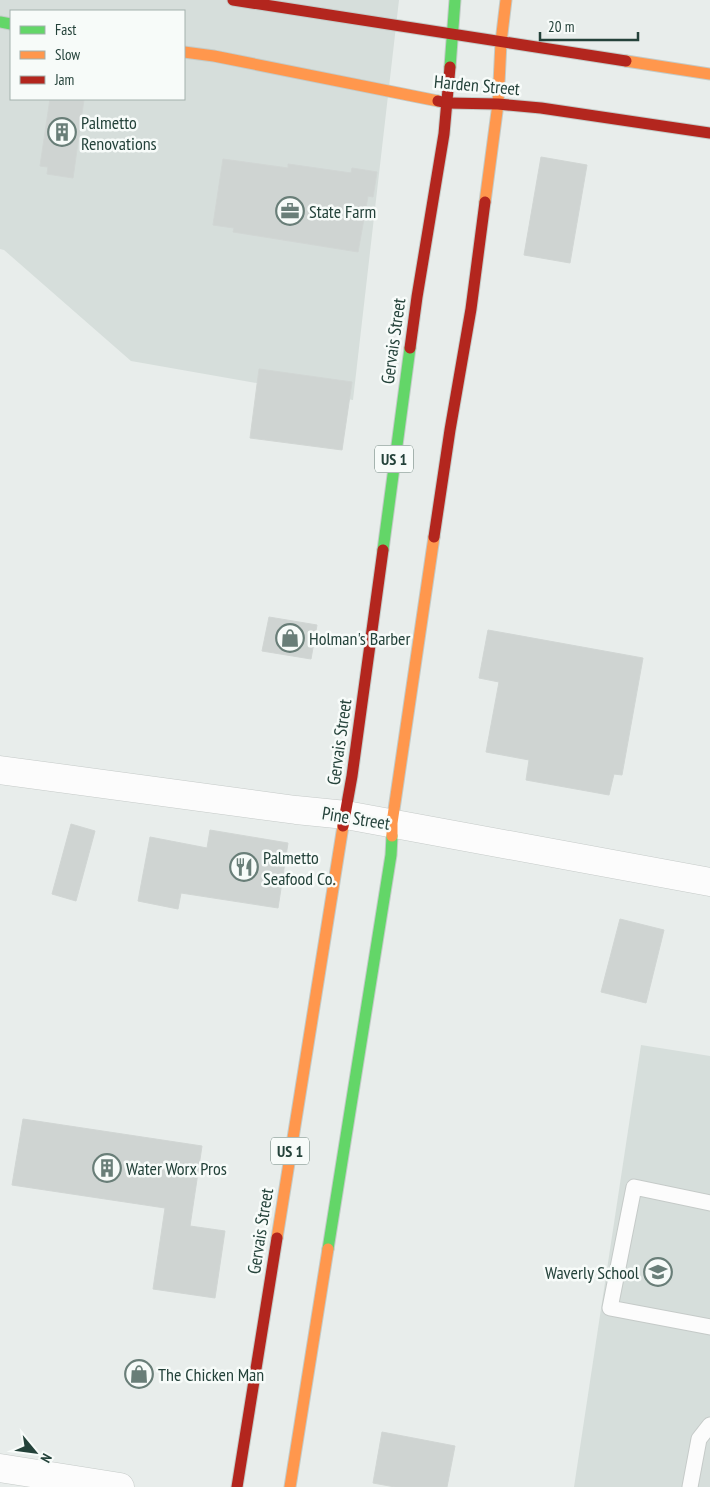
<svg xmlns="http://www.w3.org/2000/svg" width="710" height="1487" font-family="'PT Sans Narrow',sans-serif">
	<rect width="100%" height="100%" fill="#e8edeb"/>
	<!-- built -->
	<g fill="#d6dedb" fill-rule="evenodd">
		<path d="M0,0H399L353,400L131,361L4,250L0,249ZM11,11H184V99H11Z"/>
		<path d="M641,1045L710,1056V1487H574Z"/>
	</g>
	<!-- building -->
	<g fill="#cfd4d2" stroke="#d1d6d4">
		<path d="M50,99H84L73,178L47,174L48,167L40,166Z"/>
		<path d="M541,157L587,165L570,263L524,255Z"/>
		<path d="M223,159L288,168V164L351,173L352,168L377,172L373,197L368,196L358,252L233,232L234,228L213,225Z"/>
		<path d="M259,369L352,382L342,450L250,438Z"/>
		<path d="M269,617L317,625L311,659L262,651Z"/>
		<path d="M488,630L643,658L622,775L614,774L609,795L526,780L529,760L486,752L499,682L479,678Z"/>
		<path d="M71,824L95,831L76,901L52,894Z"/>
		<path d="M210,830L288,843L278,908L181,893L178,909L138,901L150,837L207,848Z"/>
		<path d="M620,919L664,930L646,1003L601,992Z"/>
		<path d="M23,1119L202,1146L190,1226L225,1231L215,1298L153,1289L165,1208L12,1185Z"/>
		<path d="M382,1432L455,1446L447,1487H395L373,1483Z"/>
	</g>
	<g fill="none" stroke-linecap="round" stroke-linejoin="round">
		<defs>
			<g id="lane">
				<path d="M710,1203L634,1187L610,1308L710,1327"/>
				<path d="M690,1487L699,1439L710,1425"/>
			</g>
			<g id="street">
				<path d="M0,770L296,810L346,815L710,882"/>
				<path d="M0,1468L120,1487"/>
			</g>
			<g id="fast">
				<path d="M0,22L11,24"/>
				<path d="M450,67L455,0"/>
				<path d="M383,550L410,348"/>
				<path d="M328,1249L391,855L392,836"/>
			</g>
			<g id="slow">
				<path d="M184,52L214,56L438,101"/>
				<path d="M626,61L710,74"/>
				<path d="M485,202L498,104L501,42L506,0"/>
				<path d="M392,836V823L434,537"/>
				<path d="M277,1238L343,826"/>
				<path d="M290,1487L328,1249"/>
			</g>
			<g id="jam">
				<path d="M233,0L626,61"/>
				<path d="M438,101L447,103L498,104L541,108L710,133"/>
				<path d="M410,348L417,297L444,134L450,67"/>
				<path d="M434,537L450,430L471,309L485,202"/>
				<path d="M343,826L352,776L383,550"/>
				<path d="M237,1487L277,1238"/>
			</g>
		</defs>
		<!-- lane casing -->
		<use href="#lane" stroke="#c5cac8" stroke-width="17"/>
		<!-- street casing -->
		<use href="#street" stroke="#c5cac8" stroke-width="29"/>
		<!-- fast casing -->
		<use href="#fast" stroke="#c3cbc8" stroke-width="13"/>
		<!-- slow casing -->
		<use href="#slow" stroke="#c3cbc8" stroke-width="13"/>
		<!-- jam casing -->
		<use href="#jam" stroke="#c3cbc8" stroke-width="13"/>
		<!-- lane -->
		<use href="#lane" stroke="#fcfcfc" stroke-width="15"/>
		<!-- street -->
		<use href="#street" stroke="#fcfcfc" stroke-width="28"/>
		<!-- fast -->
		<use href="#fast" stroke="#63d668" stroke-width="11"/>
		<!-- slow -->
		<use href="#slow" stroke="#ff974d" stroke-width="11"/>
		<!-- jam -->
		<use href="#jam" stroke="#b3261e" stroke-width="11"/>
	</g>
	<!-- icons -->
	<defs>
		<symbol id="building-ring" viewBox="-11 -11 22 22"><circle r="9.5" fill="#f7fbf9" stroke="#697e78" stroke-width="1.5"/><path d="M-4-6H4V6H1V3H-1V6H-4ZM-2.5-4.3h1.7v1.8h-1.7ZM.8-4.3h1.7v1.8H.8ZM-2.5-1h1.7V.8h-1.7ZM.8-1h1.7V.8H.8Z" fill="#697e78"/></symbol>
		<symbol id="office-ring" viewBox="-11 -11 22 22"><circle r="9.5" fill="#f7fbf9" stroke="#697e78" stroke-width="1.5"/><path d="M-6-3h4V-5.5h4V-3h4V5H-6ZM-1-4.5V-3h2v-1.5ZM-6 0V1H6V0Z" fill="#697e78"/></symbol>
		<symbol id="shop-ring" viewBox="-11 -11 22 22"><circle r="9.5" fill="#f7fbf9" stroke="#697e78" stroke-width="1.5"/><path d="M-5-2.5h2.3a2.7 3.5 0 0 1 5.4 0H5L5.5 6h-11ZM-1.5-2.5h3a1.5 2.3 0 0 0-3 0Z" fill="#697e78"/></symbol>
		<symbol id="restaurant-ring" viewBox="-11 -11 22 22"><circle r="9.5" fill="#f7fbf9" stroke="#697e78" stroke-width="1.5"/><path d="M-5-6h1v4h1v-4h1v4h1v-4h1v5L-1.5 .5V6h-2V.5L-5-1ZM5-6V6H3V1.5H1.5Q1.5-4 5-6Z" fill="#697e78"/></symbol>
		<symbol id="school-ring" viewBox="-11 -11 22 22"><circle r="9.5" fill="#f7fbf9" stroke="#697e78" stroke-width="1.5"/><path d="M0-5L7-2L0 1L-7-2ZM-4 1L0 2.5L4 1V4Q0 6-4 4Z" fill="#697e78"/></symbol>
	</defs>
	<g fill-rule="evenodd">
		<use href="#building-ring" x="46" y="116" width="32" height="32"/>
		<use href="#office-ring" x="274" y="195" width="32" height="32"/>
		<use href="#shop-ring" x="274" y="622" width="32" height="32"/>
		<use href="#restaurant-ring" x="228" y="851" width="32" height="32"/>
		<use href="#building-ring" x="91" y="1152" width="32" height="32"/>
		<use href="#school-ring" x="642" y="1256" width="32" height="32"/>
		<use href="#shop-ring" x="123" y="1358" width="32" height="32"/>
	</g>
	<g text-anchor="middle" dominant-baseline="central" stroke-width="5" stroke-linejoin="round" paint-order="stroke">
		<!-- shield labels -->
		<g fill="#f7fbf9" stroke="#637a73" stroke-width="1">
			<rect x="375" y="445.5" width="38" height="27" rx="4"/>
			<rect x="271" y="1137.5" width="38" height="27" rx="4"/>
		</g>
		<g font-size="16" font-weight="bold" fill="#24423a">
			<text x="394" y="459">US 1</text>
			<text x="290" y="1151">US 1</text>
		</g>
		<!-- street labels -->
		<g font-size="18" fill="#24423a" stroke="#f7fbf9">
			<text transform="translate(477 85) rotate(5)">Harden Street</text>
			<text transform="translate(393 341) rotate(-82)">Gervais Street</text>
			<text transform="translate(339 742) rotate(-82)">Gervais Street</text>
			<text transform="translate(356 818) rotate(9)">Pine Street</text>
			<text transform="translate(260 1231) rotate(-81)">Gervais Street</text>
		</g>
		<!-- poi labels -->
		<g font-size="18" fill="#24423a" stroke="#f7fbf9" text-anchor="start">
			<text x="81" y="122">Palmetto<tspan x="81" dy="21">Renovations</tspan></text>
			<text x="309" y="211">State Farm</text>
			<text x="309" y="638">Holman's Barber</text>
			<text x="263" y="857">Palmetto<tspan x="263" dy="21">Seafood Co.</tspan></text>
			<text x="126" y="1168">Water Worx Pros</text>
			<text x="639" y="1272" text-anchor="end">Waverly School</text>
			<text x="158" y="1374">The Chicken Man</text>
		</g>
	</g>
	<!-- legend -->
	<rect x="10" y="10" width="175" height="90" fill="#f7fbf9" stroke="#a3b1ad"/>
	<rect x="20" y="26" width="25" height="8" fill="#63d668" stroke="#a3b1ad"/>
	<text x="55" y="35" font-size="15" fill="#24423a">Fast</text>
	<rect x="20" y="51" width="25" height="8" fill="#ff974d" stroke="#a3b1ad"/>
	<text x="55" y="60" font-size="15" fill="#24423a">Slow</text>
	<rect x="20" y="76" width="25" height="8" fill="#b3261e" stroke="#a3b1ad"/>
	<text x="55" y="85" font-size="15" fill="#24423a">Jam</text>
	<!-- north arrow -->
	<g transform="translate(35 1452) rotate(119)" stroke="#f7fbf9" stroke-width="4" paint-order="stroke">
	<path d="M0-4L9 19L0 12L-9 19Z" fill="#24423a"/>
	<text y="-8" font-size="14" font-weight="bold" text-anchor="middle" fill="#24423a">N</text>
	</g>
	<!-- scale -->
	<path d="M540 32v8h98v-8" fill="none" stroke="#24423a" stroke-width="2.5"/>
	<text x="548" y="32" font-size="15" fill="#24423a" stroke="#f7fbf9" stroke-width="4" paint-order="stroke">20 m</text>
</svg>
